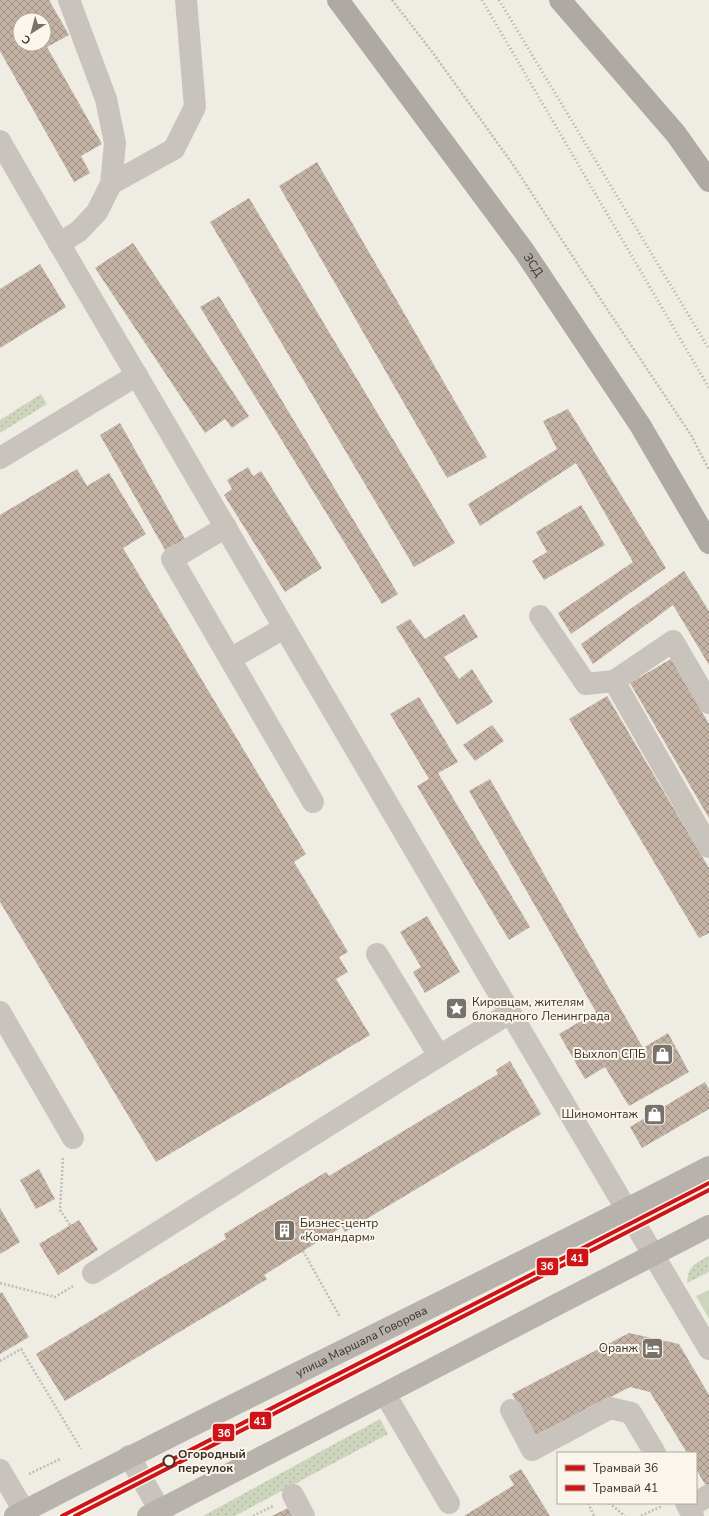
<svg xmlns="http://www.w3.org/2000/svg" width="709" height="1516" font-family="'Nunito Sans',sans-serif">
	<defs>
		<pattern id="grass-dots" width="8" height="8" patternUnits="userSpaceOnUse"><rect width="8" height="8" fill="#cdd6bd"/><path d="M2 2h.1M6 6h.1" fill="none" stroke="#b1b8a2" stroke-width="1.8" stroke-linecap="round"/></pattern>
		<pattern id="building-cross-hatch" width="8" height="8" patternUnits="userSpaceOnUse"><rect width="8" height="8" fill="#c4b2a5"/><path d="M0 0l8 8M0 8l8-8" fill="none" stroke="#a09186"/></pattern>
	</defs>
	<rect width="100%" height="100%" fill="#efece4"/>
	<!-- grass -->
	<g fill="url(#grass-dots)">
		<path d="M41,394L47,404L0,433V420Z"/>
		<path d="M709,1256V1272L687,1283C688,1266 695,1263 709,1256Z"/>
		<path d="M380,1419L388,1434L235,1516H203Z"/>
	</g>
	<!-- green -->
	<path fill="#cdd6bd" d="M709,1290V1319L696,1296Z"/>
	<!-- building -->
	<g fill="url(#building-cross-hatch)" fill-rule="evenodd">
		<path d="M0,0H49L69,35L47,47L102,144L81,156L90,173L74,182L0,51ZM20,20H44V44H20Z"/>
		<path d="M317,162L487,457L447,478L279,186Z"/>
		<path d="M249,198L455,543L414,567L210,222Z"/>
		<path d="M133,243L249,416L232,428L225,419L205,433L95,268Z"/>
		<path d="M40,264L66,307L0,348V289Z"/>
		<path d="M219,296L398,594L382,604L200,307Z"/>
		<path d="M568,409L666,568L571,634L558,613L633,562L576,463L480,526L468,504L557,449L543,421Z"/>
		<path d="M120,423L185,539L165,550L100,435Z"/>
		<path d="M248,467L253,476L261,471L322,568L285,592L224,495L232,489L227,480Z"/>
		<path d="M77,469L87,486L109,473L146,534L123,548L306,854L294,862L348,952L339,957L348,972L336,979L370,1035L156,1162L0,902V515Z"/>
		<path d="M581,505L605,545L544,580L532,561L547,552L536,532Z"/>
		<path d="M684,571L709,611V665L673,605L593,664L581,644Z"/>
		<path d="M464,614L478,637L444,657L459,679L472,669L493,702L457,725L396,627L410,619L425,639Z"/>
		<path d="M671,659L709,724V818L630,683Z"/>
		<path d="M607,696L709,868V933L699,938L569,719Z"/>
		<path d="M419,697L458,762L438,773L530,927L509,940L417,786L429,779L390,714Z"/>
		<path d="M492,725L504,741L475,761L463,745Z"/>
		<path d="M490,779L643,1048L668,1033L689,1072L629,1106L605,1067L585,1079L559,1034L596,1012L469,791Z"/>
		<path d="M427,916L460,972L425,993L413,972L421,967L400,932Z"/>
		<path d="M510,1061L541,1114L345,1232L342,1227L264,1275L267,1279L65,1401L36,1354L226,1239L224,1234L326,1172L329,1176L498,1074L496,1070Z"/>
		<path d="M705,1082L709,1089V1109L642,1148L630,1127Z"/>
		<path d="M39,1169L55,1199L36,1209L20,1180Z"/>
		<path d="M0,1208L20,1242L0,1254Z"/>
		<path d="M79,1220L98,1250L58,1275L39,1244Z"/>
		<path d="M2,1292L29,1337L0,1354V1293Z"/>
		<path d="M629,1333L679,1344L709,1395V1491L696,1469V1453H687L650,1392L630,1387L534,1436L512,1394Z"/>
		<path d="M521,1469L550,1516H464L514,1485L509,1476Z"/>
		<path d="M290,1507L295,1516H272Z"/>
	</g>
	<g fill="none" stroke-linecap="round" stroke-linejoin="round">
		<!-- path -->
		<g stroke="#c1bcb4" stroke-width="2.5" stroke-dasharray="2 2" stroke-linecap="butt">
			<path d="M392,0L433,53L514,166L599,297L691,435L709,470"/>
			<path d="M63,1158L60,1210L70,1225"/>
			<path d="M303,1251L340,1317"/>
			<path d="M0,1283L55,1297L73,1286"/>
			<path d="M0,1361L21,1349L81,1449"/>
			<path d="M29,1474L60,1459"/>
			<path d="M588,1503L594,1516"/>
			<path d="M609,1503L625,1516"/>
			<path d="M253,1516L273,1506"/>
			<path d="M641,1516L662,1506"/>
		</g>
		<!-- minor -->
		<g stroke="#c8c3bc" stroke-width="22">
			<path d="M0,141C67,259 138,376 206,494C373,779 540,1065 709,1349"/>
			<path d="M111,184L174,149L195,107L186,0"/>
			<path d="M59,244L79,231L97,212L111,184L115,143L106,99L69,0"/>
			<path d="M0,458L137,375"/>
			<path d="M226,527L172,559L313,802"/>
			<path d="M540,616L586,684L614,681L709,847"/>
			<path d="M230,659L284,628"/>
			<path d="M614,681L673,641L709,703"/>
			<path d="M377,954L439,1056"/>
			<path d="M0,1012L73,1138"/>
			<path d="M93,1273L439,1056L510,1013"/>
			<path d="M385,1394L449,1503"/>
			<path d="M511,1410L532,1450L610,1408L631,1413L655,1453"/>
			<path d="M129,1456L163,1516"/>
			<path d="M0,1470L27,1516"/>
			<path d="M293,1495L304,1516"/>
			<path d="M686,1503L693,1516"/>
			<path d="M696,1503L709,1495"/>
		</g>
		<!-- major -->
		<g stroke="#b7b2ab" stroke-width="22">
			<path id="s1" d="M15,1516C245,1396 479,1286 709,1167"/>
			<path d="M148,1516L709,1226"/>
		</g>
		<!-- highway -->
		<g stroke="#aeaaa3" stroke-width="22">
			<path id="s2" d="M338,0L524,251L640,425L709,543"/>
			<path d="M560,0L676,134L709,181"/>
		</g>
		<!-- rail -->
		<g stroke="#b0aca6" stroke-width="3" stroke-dasharray="1 3" stroke-linecap="butt">
			<path d="M482,0L709,388"/>
			<path d="M499,0L709,349"/>
		</g>
		<defs>
			<path id="tram-1" d="M62,1516L709,1183"/>
			<path id="tram-2" d="M75,1516L709,1190"/>
		</defs>
		<!-- tram-1 casing -->
		<use href="#tram-1" stroke="#fbf6ec" stroke-width="7"/>
		<!-- tram-2 casing -->
		<use href="#tram-2" stroke="#fbf6ec" stroke-width="7"/>
		<!-- tram-1 -->
		<use href="#tram-1" stroke="#ce1417" stroke-width="4"/>
		<!-- tram-2 -->
		<use href="#tram-2" stroke="#ce1417" stroke-width="4"/>
	</g>
	<!-- icons -->
	<defs>
		<symbol id="sight-square" viewBox="-11 -11 22 22"><rect x="-9" y="-9" width="18" height="18" rx="4" fill="#79726a" stroke="#fbf6ec"/><path d="M0-6L1.8-2.2L6-1.7L2.9 1.2L3.7 5.4L0 3.3L-3.7 5.4L-2.9 1.2L-6-1.7L-1.8-2.2Z" fill="#fff"/></symbol>
		<symbol id="shop-square" viewBox="-11 -11 22 22"><rect x="-9" y="-9" width="18" height="18" rx="4" fill="#79726a" stroke="#fbf6ec"/><path d="M-5-2.5h2.3a2.7 3.5 0 0 1 5.4 0H5L5.5 6h-11ZM-1.5-2.5h3a1.5 2.3 0 0 0-3 0Z" fill="#fff"/></symbol>
		<symbol id="building-square" viewBox="-11 -11 22 22"><rect x="-9" y="-9" width="18" height="18" rx="4" fill="#79726a" stroke="#fbf6ec"/><path d="M-4-6H4V6H1V3H-1V6H-4ZM-2.5-4.3h1.7v1.8h-1.7ZM.8-4.3h1.7v1.8H.8ZM-2.5-1h1.7V.8h-1.7ZM.8-1h1.7V.8H.8Z" fill="#fff"/></symbol>
		<symbol id="hotel-square" viewBox="-11 -11 22 22"><rect x="-9" y="-9" width="18" height="18" rx="4" fill="#79726a" stroke="#fbf6ec"/><path d="M-6-4.5h1.5V1H6V5H4.5V3h-9V5H-6ZM-4 0a1.8 1.8 0 1 1 3.6 0ZM.5 0V-2.5h3Q6-2.5 6 0Z" fill="#fff"/></symbol>
	</defs>
	<g fill-rule="evenodd">
		<use href="#sight-square" x="444" y="996" width="25" height="25"/>
		<use href="#shop-square" x="650" y="1042" width="25" height="25"/>
		<use href="#shop-square" x="642" y="1102" width="25" height="25"/>
		<use href="#building-square" x="272" y="1218" width="25" height="25"/>
		<use href="#hotel-square" x="640" y="1336" width="25" height="25"/>
	</g>
	<!-- markers -->
	<circle fill="#fbf6ec" stroke="#3a3129" stroke-width="2" cx="169" cy="1461" r="5.5"/>
	<g text-anchor="middle" dominant-baseline="central" stroke-width="4" stroke-linejoin="round" paint-order="stroke">
		<!-- street labels -->
		<g font-size="12" fill="#3a3129" stroke="#fbf6ec">
			<text stroke="none"><textPath href="#s2" startOffset="329">ЗСД</textPath></text>
			<text stroke="none"><textPath href="#s1" startOffset="388">улица Маршала Говорова</textPath></text>
		</g>
		<!-- poi labels -->
		<g font-size="12" fill="#3a3129" stroke="#fbf6ec" text-anchor="end">
			<text x="472" y="1002" text-anchor="start">Кировцам, жителям<tspan x="472" dy="14">блокадного Ленинграда</tspan></text>
			<text x="646" y="1054">Выхлоп СПБ</text>
			<text x="638" y="1114">Шиномонтаж</text>
			<text x="300" y="1223" text-anchor="start">Бизнес-центр<tspan x="300" dy="14">«Командарм»</tspan></text>
			<text x="638" y="1348">Оранж</text>
		</g>
		<!-- stop labels -->
		<g font-size="12" font-weight="bold" fill="#3a3129" stroke="#fbf6ec" text-anchor="start">
			<text x="178" y="1454">Огородный<tspan x="178" dy="14">переулок</tspan></text>
		</g>
	</g>
	<g stroke="#fbf6ec" stroke-width="1.5">
		<rect x="566" y="1248" width="23" height="19" rx="4" fill="#ce1417"/>
		<rect x="536" y="1257" width="23" height="19" rx="4" fill="#ce1417"/>
		<rect x="249" y="1411" width="23" height="19" rx="4" fill="#ce1417"/>
		<rect x="212" y="1423" width="23" height="19" rx="4" fill="#ce1417"/>
	</g>
	<g font-size="11" text-anchor="middle" font-weight="bold" fill="#fff">
		<text x="577" y="1262">41</text>
		<text x="547" y="1270">36</text>
		<text x="260" y="1425">41</text>
		<text x="224" y="1437">36</text>
	</g>
	<!-- legend -->
	<rect x="557" y="1452" width="140" height="52" fill="#fbf6ec" stroke="#aea79e"/>
	<rect x="565" y="1465" width="20" height="6" fill="#ce1417" stroke="#aea79e"/>
	<text x="593" y="1472" font-size="12" fill="#3a3129">Трамвай 36</text>
	<rect x="565" y="1485" width="20" height="6" fill="#ce1417" stroke="#aea79e"/>
	<text x="593" y="1492" font-size="12" fill="#3a3129">Трамвай 41</text>
	<!-- north arrow -->
	<g transform="translate(32 32) rotate(216)"><circle r="19" fill="#fbf6ec" stroke="#aea79e"/>
	<path d="M0-3L7 15L0 10L-7 15Z" fill="#79726a"/>
	<text y="-6" font-size="11" font-weight="bold" text-anchor="middle" fill="#3a3129">С</text>
	</g>
</svg>
